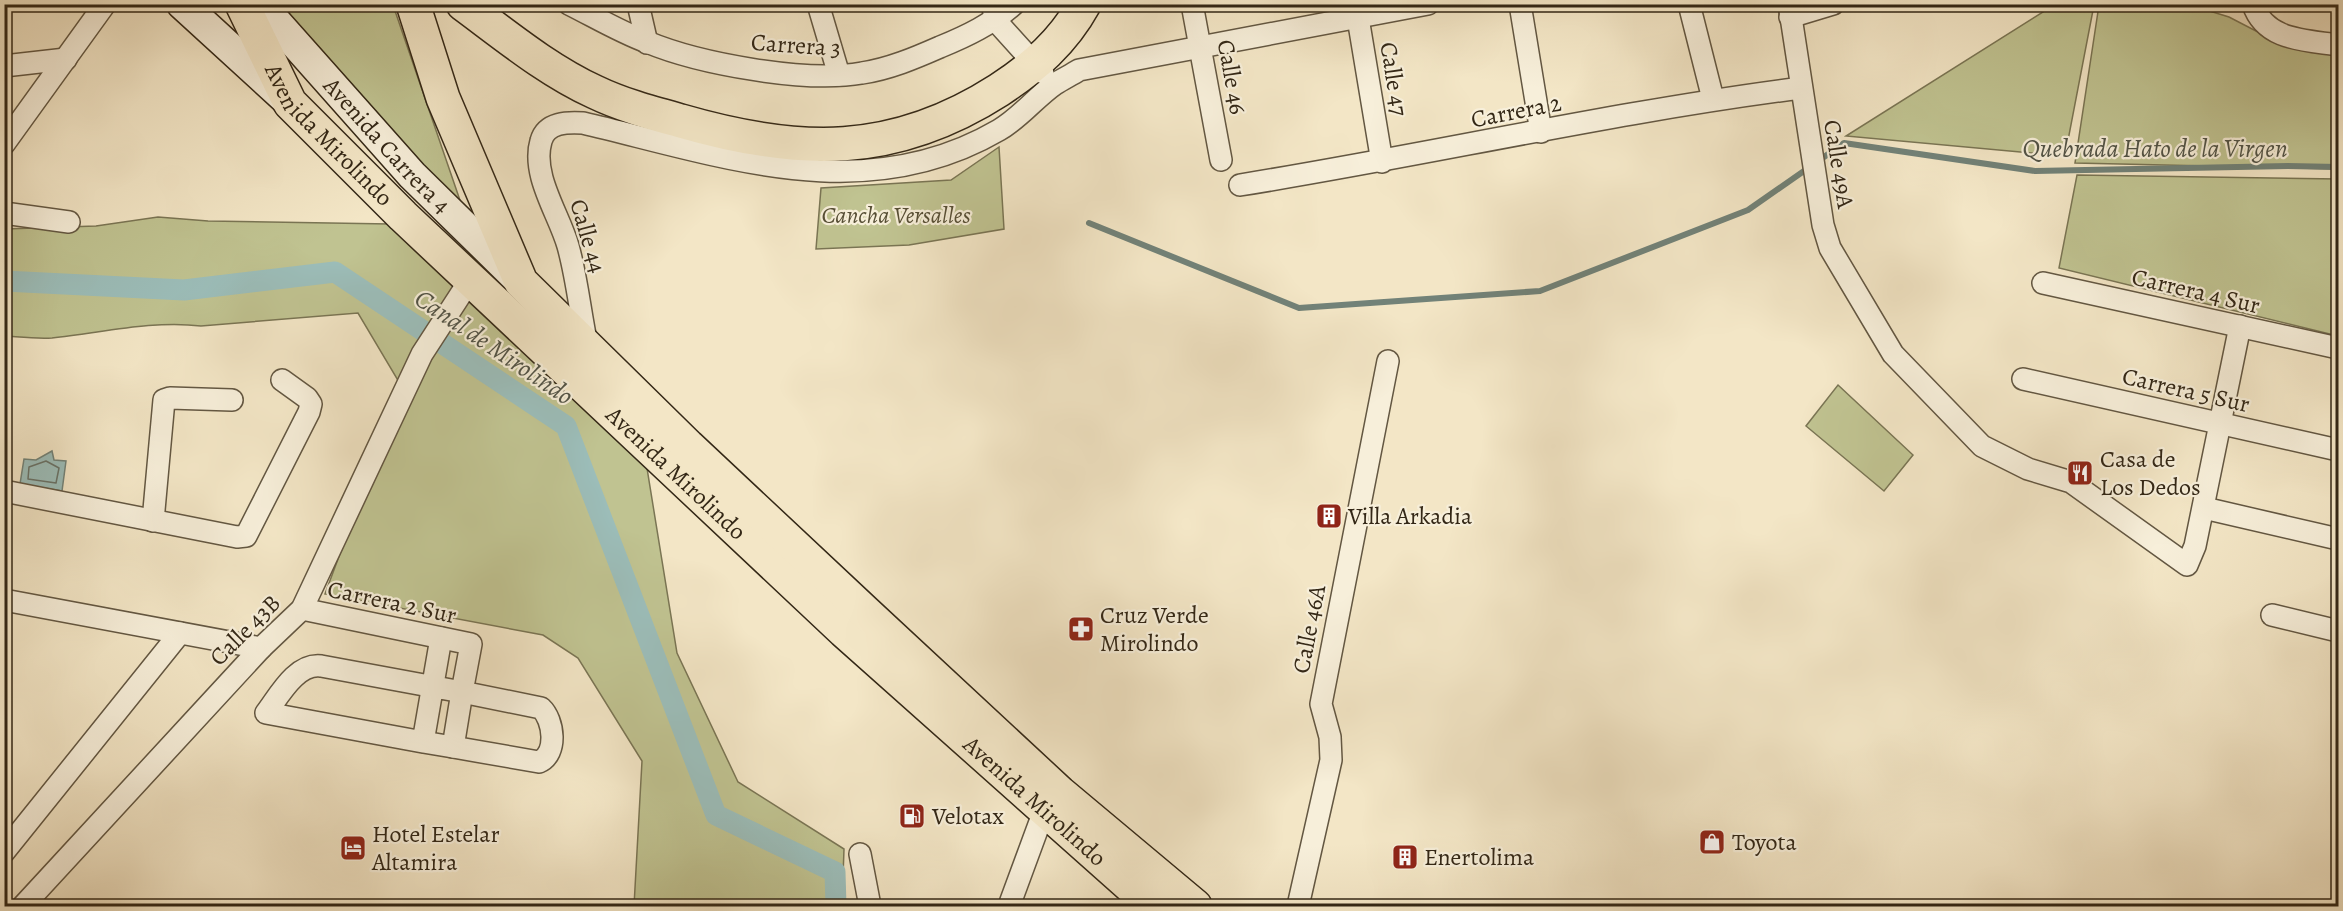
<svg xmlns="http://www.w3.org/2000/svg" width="2343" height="911" font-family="Alegreya,serif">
	<rect width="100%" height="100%" fill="#f3e6c6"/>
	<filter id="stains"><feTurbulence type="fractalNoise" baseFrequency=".00333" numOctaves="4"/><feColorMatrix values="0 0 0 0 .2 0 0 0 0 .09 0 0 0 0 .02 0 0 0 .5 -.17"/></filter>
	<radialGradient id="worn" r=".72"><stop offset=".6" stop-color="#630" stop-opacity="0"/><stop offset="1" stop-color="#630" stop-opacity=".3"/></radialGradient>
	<!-- green -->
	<g fill="#c0c391" stroke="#7a7554" stroke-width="1.5">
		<path d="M271,5H393L464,212Z"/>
		<path d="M2054,5H2094L2065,156L1846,136Z"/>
		<path d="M2099,5H2190L2229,17L2283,45L2338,49V169L2075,163Z"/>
		<path d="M999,147L1004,229L909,245L816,249L821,188L951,180Z"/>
		<path d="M2077,175L2338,179V336L2059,268Z"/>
		<path d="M158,217L208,221L390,224L645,456L677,653L738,782L844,849L842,906H634L642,761L578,658L543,635L325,594L402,387L358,313L201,326C152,320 101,333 52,338C36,339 20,337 5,336L4,229L96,226Z"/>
		<path d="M1838,385L1913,455L1884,491L1806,426Z"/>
	</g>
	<!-- water -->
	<path fill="#9cbeba" stroke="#728278" stroke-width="1.5" d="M52,451L54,460L66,461L62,491L20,484L24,459L36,460Z"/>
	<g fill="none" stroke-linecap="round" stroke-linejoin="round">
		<!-- shore -->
		<path stroke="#687268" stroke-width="1.5" d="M46,461L59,468L56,483L28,479L29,467Z"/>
		<!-- stream -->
		<path stroke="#728278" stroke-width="6" d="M1089,223L1299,308L1540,291L1748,210L1844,143L2035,171L2288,166L2338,167"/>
		<!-- canal -->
		<path stroke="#9cbeba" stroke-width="21" d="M4,281L184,290L335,272L566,426L716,815L835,872L836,906"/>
		<defs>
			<g id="street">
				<path d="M569,4C595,17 620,32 647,42C700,64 806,83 862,73C889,69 915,58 940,47C967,36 992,24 1014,4"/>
				<path d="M638,4L647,43"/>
				<path d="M818,4L839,75"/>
				<path d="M1192,4L1221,160"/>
				<path d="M1520,4L1541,132"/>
				<path d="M1689,4L1713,99"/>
				<path d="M1789,4L1823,225L1830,248L1893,354L1982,446L2028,469L2071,482L2187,565L2195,546L2240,326"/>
				<path d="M2253,4C2265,41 2306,40 2338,45"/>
				<path d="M1356,6L1382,162"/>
				<path d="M993,8L996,21L1043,73"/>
				<path d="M1790,17L1833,4"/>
				<path d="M4,66L66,59"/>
				<path d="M4,144L105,4"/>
				<path d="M1240,185C1427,155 1613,112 1801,88"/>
				<path d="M4,213L69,222"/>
				<path d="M2043,283L2338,348"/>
				<path d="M587,345C580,312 577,278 568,246C559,214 531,175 541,141C546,122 568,122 583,123C723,156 864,209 999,130C1020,118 1036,97 1055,84C1063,79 1071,75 1079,70L1428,4"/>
				<path d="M2023,379L2338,450"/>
				<path d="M4,491L237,537L246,536L309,412L311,404L307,398L282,380"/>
				<path d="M2204,508L2338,539"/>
				<path d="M153,521L164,400L170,398L232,400"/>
				<path d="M4,600L261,648"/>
				<path d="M302,609L471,644L462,692L541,708C554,720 558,754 539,762L453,747"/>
				<path d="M2272,615L2338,631"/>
				<path d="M423,742L266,713C279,696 296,663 321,666L462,692L453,747L423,742L441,638"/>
				<path d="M4,852L180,633"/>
				<path d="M860,854L870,906"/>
				<path d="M23,906L261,648L302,609L422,354L470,280"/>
				<path d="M1009,906L1044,811L1052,802"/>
				<path d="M1298,906L1331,760L1330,737L1321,704L1388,361"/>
			</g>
			<g id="secondary">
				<path d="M182,4L288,101"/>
				<path id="s1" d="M260,4L412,175L519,280"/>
			</g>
			<g id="primary">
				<path id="s2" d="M242,4L290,103L403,216L844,631L1153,906"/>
				<path d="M413,4L443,98L521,282L688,446L864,611L1060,793L1195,906"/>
				<path d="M463,4C505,35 547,70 595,92C622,105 652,113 681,121C798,155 893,158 999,90C1034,67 1063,42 1084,4"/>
			</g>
		</defs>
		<!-- street casing -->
		<use href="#street" stroke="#635742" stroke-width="24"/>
		<!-- secondary casing -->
		<use href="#secondary" stroke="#332716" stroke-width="33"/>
		<!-- primary casing -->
		<use href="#primary" stroke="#332716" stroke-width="36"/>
		<!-- street -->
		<use href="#street" stroke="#f7efda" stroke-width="21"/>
		<!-- secondary -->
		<use href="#secondary" stroke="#f7efda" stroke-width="30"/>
		<!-- primary -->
		<use href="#primary" stroke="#f3e6c6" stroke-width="33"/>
	</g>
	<!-- icons -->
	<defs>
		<symbol id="restaurant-square" viewBox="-11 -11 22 22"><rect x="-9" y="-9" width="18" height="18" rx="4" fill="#8f2418" stroke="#f7efda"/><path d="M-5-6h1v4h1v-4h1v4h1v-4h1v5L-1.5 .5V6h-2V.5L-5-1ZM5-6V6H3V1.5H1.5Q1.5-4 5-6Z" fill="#fff"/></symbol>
		<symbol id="building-square" viewBox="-11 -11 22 22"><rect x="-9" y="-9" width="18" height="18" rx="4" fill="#8f2418" stroke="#f7efda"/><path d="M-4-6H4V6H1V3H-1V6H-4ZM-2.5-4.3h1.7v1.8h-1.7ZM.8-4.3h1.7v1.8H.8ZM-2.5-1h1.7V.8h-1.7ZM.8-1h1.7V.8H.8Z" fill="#fff"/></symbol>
		<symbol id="pharmacy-square" viewBox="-11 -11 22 22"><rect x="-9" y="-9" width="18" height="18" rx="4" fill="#8f2418" stroke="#f7efda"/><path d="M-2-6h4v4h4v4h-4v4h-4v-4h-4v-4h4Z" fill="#fff"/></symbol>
		<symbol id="fuel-square" viewBox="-11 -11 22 22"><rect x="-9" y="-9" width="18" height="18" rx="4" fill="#8f2418" stroke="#f7efda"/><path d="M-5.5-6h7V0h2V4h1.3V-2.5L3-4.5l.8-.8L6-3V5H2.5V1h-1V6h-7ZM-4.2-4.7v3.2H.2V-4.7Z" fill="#fff"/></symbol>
		<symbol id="shop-square" viewBox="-11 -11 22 22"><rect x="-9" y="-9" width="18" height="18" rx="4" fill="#8f2418" stroke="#f7efda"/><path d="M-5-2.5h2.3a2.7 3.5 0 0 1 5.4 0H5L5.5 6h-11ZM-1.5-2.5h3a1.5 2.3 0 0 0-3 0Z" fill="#fff"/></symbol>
		<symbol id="hotel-square" viewBox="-11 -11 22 22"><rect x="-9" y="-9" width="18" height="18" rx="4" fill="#8f2418" stroke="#f7efda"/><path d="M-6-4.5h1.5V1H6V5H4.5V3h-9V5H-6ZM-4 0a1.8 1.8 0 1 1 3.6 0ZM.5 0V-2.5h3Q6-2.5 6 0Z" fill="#fff"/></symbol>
	</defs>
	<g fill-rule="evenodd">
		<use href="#restaurant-square" x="2065" y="458" width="30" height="30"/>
		<use href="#building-square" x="1314" y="501" width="30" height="30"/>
		<use href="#pharmacy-square" x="1066" y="614" width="30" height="30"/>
		<use href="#fuel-square" x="897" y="801" width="30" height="30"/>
		<use href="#shop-square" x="1697" y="827" width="30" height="30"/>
		<use href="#hotel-square" x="338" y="833" width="30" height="30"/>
		<use href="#building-square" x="1390" y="842" width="30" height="30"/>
	</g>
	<g text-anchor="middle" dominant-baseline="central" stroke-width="4.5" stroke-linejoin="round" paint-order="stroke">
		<!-- street labels -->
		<g font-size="24" fill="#332716" stroke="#f7efda">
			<text transform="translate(796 45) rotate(4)">Carrera 3</text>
			<text transform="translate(1232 77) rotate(80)">Calle 46</text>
			<text transform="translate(1394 79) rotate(81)">Calle 47</text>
			<text transform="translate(1516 111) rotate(-11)">Carrera 2</text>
			<text stroke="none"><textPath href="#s2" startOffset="159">Avenida Mirolindo</textPath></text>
			<text stroke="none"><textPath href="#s1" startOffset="190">Avenida Carrera 4</textPath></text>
			<text transform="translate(1839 164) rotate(81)">Calle 49A</text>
			<text transform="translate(588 236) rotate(74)">Calle 44</text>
			<text transform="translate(2196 291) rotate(13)">Carrera 4 Sur</text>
			<text transform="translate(2186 390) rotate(13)">Carrera 5 Sur</text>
			<text stroke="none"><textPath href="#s2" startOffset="645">Avenida Mirolindo</textPath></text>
			<text transform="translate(392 602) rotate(12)">Carrera 2 Sur</text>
			<text transform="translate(1309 629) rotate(-79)">Calle 46A</text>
			<text transform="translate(245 630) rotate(-45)">Calle 43B</text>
			<text stroke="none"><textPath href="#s2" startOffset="1131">Avenida Mirolindo</textPath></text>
		</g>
		<!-- park labels -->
		<g font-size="24" font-style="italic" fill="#564e35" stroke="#f7efda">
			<text x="896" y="215">Cancha Versalles</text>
		</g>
		<!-- poi labels -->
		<g font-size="24" fill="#332716" stroke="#f7efda" text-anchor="start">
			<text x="2100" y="459">Casa de<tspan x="2100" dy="28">Los Dedos</tspan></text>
			<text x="1348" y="516">Villa Arkadia</text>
			<text x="1100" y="615">Cruz Verde<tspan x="1100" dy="28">Mirolindo</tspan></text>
			<text x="932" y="816">Velotax</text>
			<text x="372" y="834">Hotel Estelar<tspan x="372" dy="28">Altamira</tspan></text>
			<text x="1732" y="842">Toyota</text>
			<text x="1424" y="857">Enertolima</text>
		</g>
		<!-- water labels -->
		<g font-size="26" font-style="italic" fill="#525447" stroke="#f7efda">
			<text x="2155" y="148">Quebrada Hato de la Virgen</text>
			<text transform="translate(494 347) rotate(34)">Canal de Mirolindo</text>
		</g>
	</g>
	<!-- margin -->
	<rect width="2343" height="911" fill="none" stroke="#f3e6c6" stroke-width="24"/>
	<rect x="6" y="6" width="2331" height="899" fill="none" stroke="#332716" stroke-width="3"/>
	<rect x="12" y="12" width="2319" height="887" fill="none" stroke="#332716" stroke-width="1.5"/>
	<rect width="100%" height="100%" filter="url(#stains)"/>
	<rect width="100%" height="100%" fill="url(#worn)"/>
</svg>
